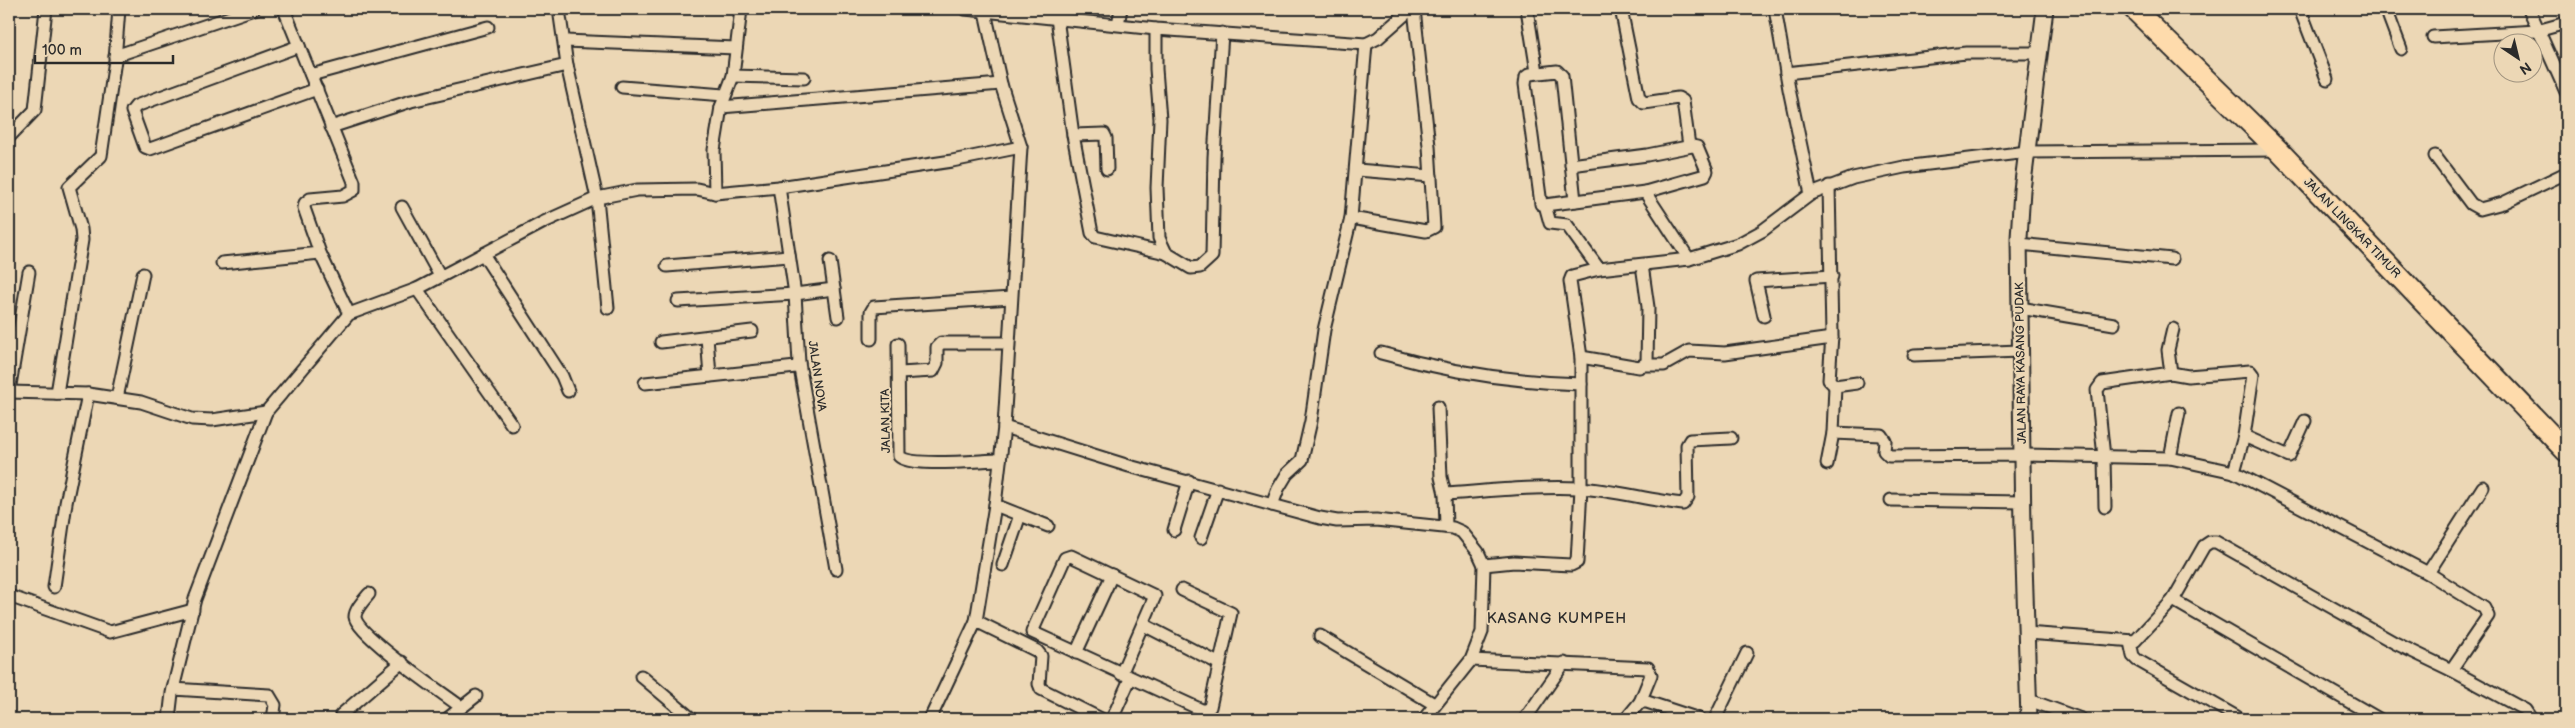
<svg xmlns="http://www.w3.org/2000/svg" width="2575" height="728" font-family="'Balsamiq Sans',sans-serif">
	<rect width="100%" height="100%" fill="#ecd7b5"/>
	<filter id="ink" filterUnits="userSpaceOnUse"><feTurbulence type="fractalNoise" baseFrequency=".02" numOctaves="2"/><feDisplacementMap in="SourceGraphic" scale="10" xChannelSelector="R" yChannelSelector="G"/><feConvolveMatrix kernelMatrix="1 2 1 2 8 2 1 2 1" color-interpolation-filters="sRGB"/></filter>
	<g filter="url(#ink)">
		<g fill="none" stroke-linecap="round" stroke-linejoin="round">
			<defs>
				<g id="street">
					<path d="M284,9L354,182V190L343,196L310,199L305,203L304,208L320,253L349,314"/>
					<path d="M559,9L567,65L597,198L608,308"/>
					<path d="M965,9L1156,29L1366,44L1378,38L1411,9"/>
					<path d="M1527,9L1537,72"/>
					<path d="M1621,9L1639,98L1644,103L1678,98L1683,101L1689,146"/>
					<path d="M1775,9L1789,89L1811,194"/>
					<path d="M2300,9L2327,79"/>
					<path d="M2386,9L2401,49"/>
					<path d="M2529,9L2566,92"/>
					<path d="M1057,18L1073,135L1104,134L1106,138L1107,169"/>
					<path d="M1118,24L1121,9"/>
					<path d="M1156,29V69L1160,119L1157,188L1159,238L1166,253L1191,268L1200,267L1212,256L1214,157L1222,33"/>
					<path d="M2433,37L2537,31L2566,23"/>
					<path d="M565,41L736,48"/>
					<path d="M299,46L136,106L132,111L145,147L150,149L317,89"/>
					<path d="M115,56L254,9"/>
					<path d="M1786,73L1966,53H2040"/>
					<path d="M311,75L488,27"/>
					<path d="M733,76L804,78"/>
					<path d="M622,87L724,95"/>
					<path d="M721,107L1001,84"/>
					<path d="M331,127L411,101L567,65"/>
					<path d="M1073,135L1092,233L1095,237L1166,253"/>
					<path d="M9,137L35,110L46,9"/>
					<path d="M2435,156L2471,204L2480,209L2503,203L2566,173"/>
					<path d="M1357,170L1431,176"/>
					<path d="M1829,186L1832,335L1829,380L1835,386L1857,383"/>
					<path d="M779,187L795,294L799,363L836,569"/>
					<path d="M1645,192L1689,259"/>
					<path d="M715,193L714,150L721,107L733,76L741,9"/>
					<path d="M1575,201L1562,76L1557,71L1530,74L1526,77L1525,84L1541,204L1545,205L1550,223L1567,225L1599,269"/>
					<path d="M1545,205L1645,192L1705,175L1707,171L1697,147L1692,146L1647,155L1571,165"/>
					<path d="M402,207L440,276"/>
					<path d="M1351,218L1426,231L1434,227L1429,146L1414,9"/>
					<path d="M2019,244L2172,259"/>
					<path d="M483,254L562,376L568,391"/>
					<path d="M830,261L838,317"/>
					<path d="M222,263L320,253"/>
					<path d="M667,266L789,256"/>
					<path d="M417,289L512,425"/>
					<path d="M678,301L795,294L834,289"/>
					<path d="M2020,308L2114,324"/>
					<path d="M1764,316L1756,281L1832,276"/>
					<path d="M707,337L710,376"/>
					<path d="M871,339V312L874,307L1011,298"/>
					<path d="M661,342L752,331"/>
					<path d="M898,344L899,456C910,468 981,460 1000,460"/>
					<path d="M1381,353C1448,372 1511,382 1581,384V488L1577,562L1571,565L1514,562L1484,565"/>
					<path d="M1914,355L2020,351"/>
					<path d="M1581,357L1639,367L1647,363L1648,307L1642,265"/>
					<path d="M1645,365H1664L1689,351L1725,353L1832,338"/>
					<path d="M900,373L933,371L937,363V347L941,343H1008"/>
					<path d="M2171,373L2168,350L2173,329"/>
					<path d="M645,383L796,367L799,363"/>
					<path d="M1581,384V357L1570,281L1572,276L1599,269L1689,259L1738,244L1762,231L1811,194L1853,178L1904,167L2027,152L2278,150"/>
					<path d="M9,391L29,272"/>
					<path d="M9,392L88,394L141,402L192,419L212,420L266,412"/>
					<path d="M57,393L82,240L81,229L69,187L101,156L115,60L119,9"/>
					<path d="M117,398L143,274"/>
					<path d="M1438,407L1441,477L1445,494"/>
					<path d="M1004,427L1129,466L1320,518L1337,521L1376,520L1453,528L1462,532L1478,552L1484,565L1482,632L1471,660L1424,719"/>
					<path d="M1833,433L1881,435L1885,441L1884,451L1889,456L2023,455L2170,458L2234,472L2428,573L2484,608L2488,616L2451,670"/>
					<path d="M2244,436L2289,456L2305,421"/>
					<path d="M2170,458L2179,413"/>
					<path d="M1827,464L1833,433L1835,386"/>
					<path d="M1891,500L2023,502"/>
					<path d="M995,505L1048,526"/>
					<path d="M1272,505L1278,489L1287,474L1302,460L1311,421L1324,330L1351,218L1366,44"/>
					<path d="M2105,507L2104,457L2097,390L2102,383L2171,373L2188,376L2250,371L2253,375L2244,436L2234,472"/>
					<path d="M1446,527L1445,494C1489,491 1535,486 1580,488C1613,490 1648,500 1683,504L1688,497L1687,445L1690,440L1731,438"/>
					<path d="M1174,530L1189,481"/>
					<path d="M1201,538L1218,489"/>
					<path d="M1003,565L1020,515"/>
					<path d="M2428,573L2483,487"/>
					<path d="M54,587L66,503L88,394"/>
					<path d="M369,594C364,600 355,609 355,617C357,635 444,694 461,707"/>
					<path d="M9,596L110,632L193,610"/>
					<path d="M2173,600L2379,719"/>
					<path d="M976,621L1037,651L1041,656L1039,684L1041,689L1101,719"/>
					<path d="M1144,625L1220,664"/>
					<path d="M2025,633L2135,641L2173,600L2204,546L2210,542H2216L2395,643L2451,670L2525,710L2531,719"/>
					<path d="M1320,636L1434,704"/>
					<path d="M2130,642L2133,656L2137,660L2237,717"/>
					<path d="M1076,653L1112,575"/>
					<path d="M1471,660L1648,668L1651,675L1640,702"/>
					<path d="M1121,674L1155,596L1071,556L1065,558L1032,632L1204,711L1210,707L1231,613L1182,590"/>
					<path d="M641,676L692,719"/>
					<path d="M173,689L269,695L275,705L273,719"/>
					<path d="M2029,700L2081,719"/>
					<path d="M341,715L402,662"/>
					<path d="M169,719L172,693L195,599L266,412L349,314L417,289L544,222L597,198L637,190L697,189L715,193L779,187L952,161L1021,147"/>
					<path d="M447,719L476,696"/>
					<path d="M930,719L976,621L995,505L1004,427L1021,147L1001,84L985,12"/>
					<path d="M1112,719L1130,679"/>
					<path d="M1525,719L1564,663"/>
					<path d="M1626,719L1640,702H1647L1699,719"/>
					<path d="M1715,719L1747,653"/>
				</g>
				<path id="secondary" d="M2029,719L2023,531L2019,238L2022,190L2045,9"/>
				<path id="highway" d="M2134,9L2278,150L2566,451"/>
			</defs>
			<!-- street casing -->
			<use href="#street" stroke="#2b2b2b" stroke-width="15"/>
			<!-- secondary casing -->
			<use href="#secondary" stroke="#2b2b2b" stroke-width="19"/>
			<!-- highway casing -->
			<use href="#highway" stroke="#2b2b2b" stroke-width="24"/>
			<!-- street -->
			<use href="#street" stroke="#ecd7b5" stroke-width="11"/>
			<!-- secondary -->
			<use href="#secondary" stroke="#ecd7b5" stroke-width="15"/>
			<!-- highway -->
			<use href="#highway" stroke="#fedbac" stroke-width="20"/>
		</g>
	</g>
	<g text-anchor="middle" dominant-baseline="central" stroke-width="4" stroke-linejoin="round" paint-order="stroke">
		<!-- street labels -->
		<g font-size="12" fill="#2b2b2b" stroke="#ecd7b5">
			<text transform="translate(2352 228) rotate(46)">JALAN LINGKAR TIMUR</text>
			<text transform="translate(2021 363) rotate(-91)">JALAN RAYA KASANG PUDAK</text>
			<text transform="translate(817 376) rotate(82)">JALAN NOVA</text>
			<text transform="translate(886 421) rotate(-91)">JALAN KITA</text>
		</g>
		<!-- quarter labels -->
		<g font-size="15" letter-spacing="1" fill="#2b2b2b" stroke="#ecd7b5">
			<text x="1557" y="618">KASANG KUMPEH</text>
		</g>
	</g>
	<!-- margin -->
	<rect width="2575" height="728" fill="none" stroke="#ecd7b5" stroke-width="30"/>
	<rect x="15" y="15" width="2545" height="698" fill="none" stroke="#2b2b2b" stroke-width="2" filter="url(#ink)"/>
	<!-- north arrow -->
	<g transform="translate(2518 58) rotate(145)"><circle r="24" fill="#ecd7b5" stroke="#9f927e"/>
	<path d="M0-4L9 19L0 12L-9 19Z" fill="#2b2b2b"/>
	<text y="-8" font-size="14" font-weight="bold" text-anchor="middle" fill="#2b2b2b">N</text>
	</g>
	<!-- scale -->
	<path d="M35 55v8h138v-8" fill="none" stroke="#2b2b2b" stroke-width="2.5"/>
	<text x="42" y="55" font-size="15" fill="#2b2b2b" stroke="#ecd7b5" stroke-width="4" paint-order="stroke">100 m</text>
</svg>
